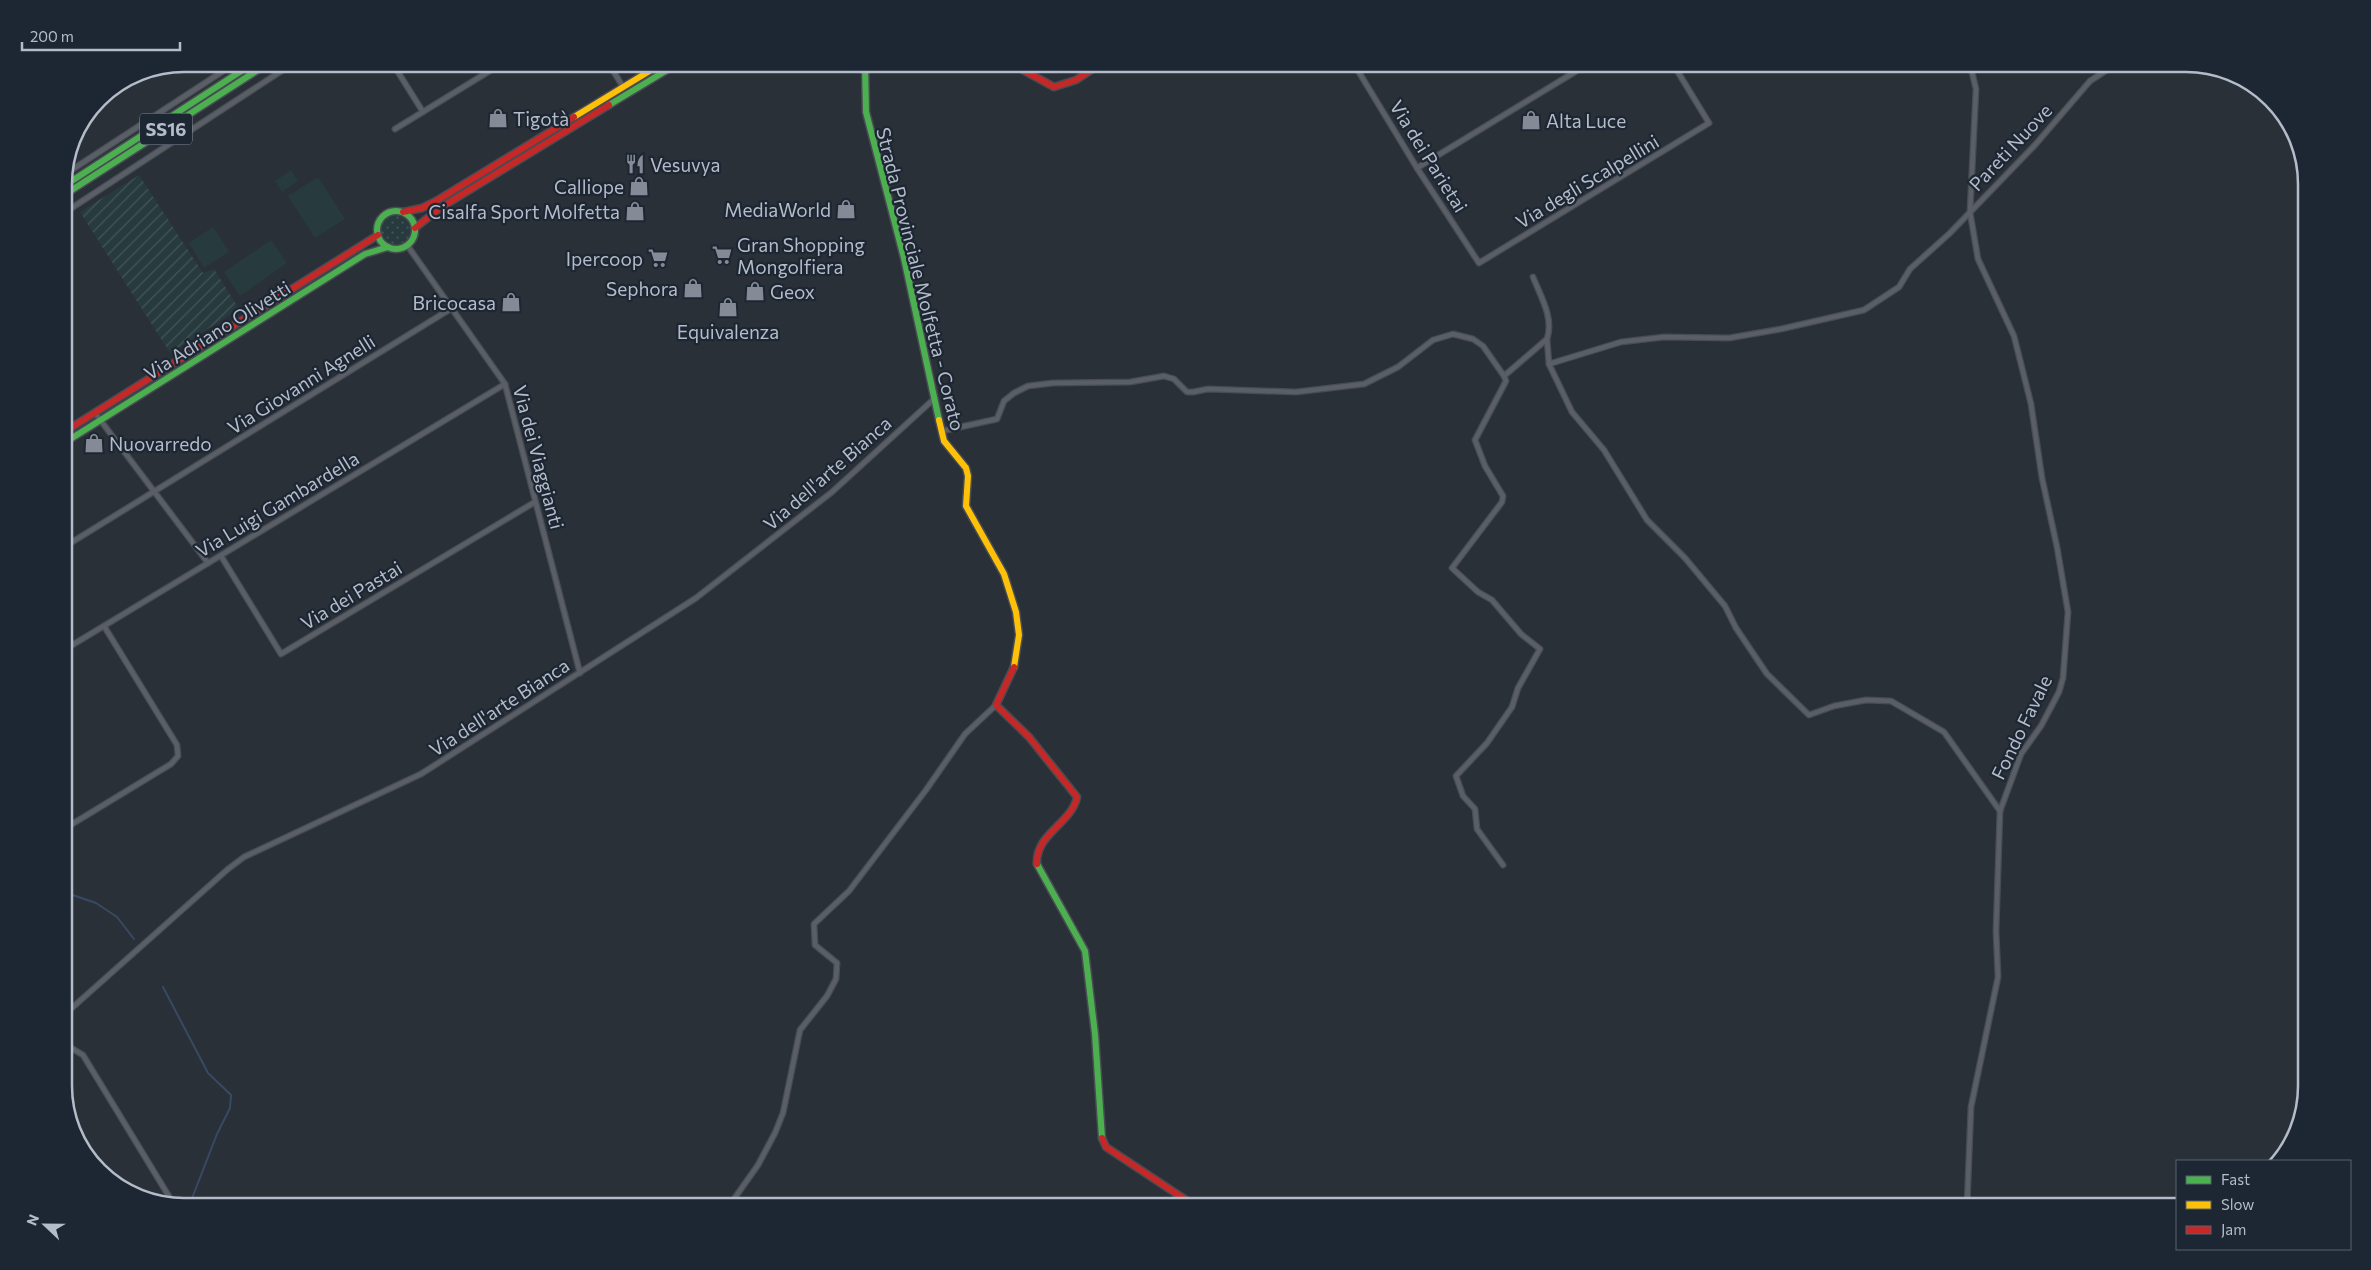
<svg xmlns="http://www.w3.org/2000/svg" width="2371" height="1270" font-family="Commissioner,sans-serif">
	<defs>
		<pattern id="grass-dots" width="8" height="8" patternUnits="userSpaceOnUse" patternTransform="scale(1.25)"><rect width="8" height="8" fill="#273a3e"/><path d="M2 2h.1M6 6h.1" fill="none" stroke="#445559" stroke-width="1.8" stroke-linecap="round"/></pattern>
		<pattern id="garden-furrows" width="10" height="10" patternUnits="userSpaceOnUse" patternTransform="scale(1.25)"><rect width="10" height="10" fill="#273a3e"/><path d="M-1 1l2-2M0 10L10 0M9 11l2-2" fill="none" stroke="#445559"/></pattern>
	</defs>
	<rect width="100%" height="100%" fill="#2a3038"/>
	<!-- grass -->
	<circle fill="url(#grass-dots)" cx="395" cy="229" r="16"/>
	<!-- park -->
	<g fill="#273a3e">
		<path d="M291,170L298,181L282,192L275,181Z"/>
		<path d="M318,177L345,219L315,238L288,196Z"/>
		<path d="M213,227L229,252L204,268L189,243Z"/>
		<path d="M271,240L287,263L240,296L224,272Z"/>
	</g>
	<!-- garden -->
	<path fill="url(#garden-furrows)" d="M139,175L203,273L214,269L239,309L170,353L80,212Z"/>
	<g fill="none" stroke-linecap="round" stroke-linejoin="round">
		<!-- stream -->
		<g stroke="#384963" stroke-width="2">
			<path d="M64,892L96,903L117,917L134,939"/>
			<path d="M163,987L208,1073L231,1095L230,1108L217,1134L189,1206"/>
		</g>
		<defs>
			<g id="street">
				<path d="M393,64L423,112"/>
				<path d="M609,64L623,87"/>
				<path d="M1354,64L1417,168L1479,263L1709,123L1673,64"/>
				<path d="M395,129L501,64"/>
				<path d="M1417,168L1588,64"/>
				<path d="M64,175L234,64"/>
				<path d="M64,213L292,64"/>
				<path d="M407,245L505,384L580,673"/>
				<path d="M1533,277C1541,297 1554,318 1547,339"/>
				<path d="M1549,364L1572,412L1604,450L1647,520L1685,558L1725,606L1736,628L1767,674L1809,715L1834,706L1866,700L1891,701L1944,732L2000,811"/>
				<path d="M95,413L208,563"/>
				<path d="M942,431L997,419L1004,401L1014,393L1028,386L1053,383L1130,382L1164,376L1174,379L1187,392H1193L1208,389L1296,392L1364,384L1398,367L1433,340L1453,334L1473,339L1483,346L1504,376L1547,339L1549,364L1621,342L1664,337L1729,338L1781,329L1864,310L1899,287L1910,269L1950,233L2035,145L2090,81L2116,64"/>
				<path d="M64,547L452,308"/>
				<path d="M221,556L281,654L535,502"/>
				<path d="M64,650L505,384"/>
				<path d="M64,829L171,764L178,756L177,745L104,626"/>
				<path d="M1503,865L1477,829L1475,809L1463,796L1456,776L1487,743L1512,707L1518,688L1540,649L1521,634L1492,600L1478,592L1452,568L1502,502L1503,496L1485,466L1475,440L1506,381L1504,376"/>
				<path d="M64,1015L228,869L244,857L421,774L696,598L832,492L935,398"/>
				<path d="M64,1039L68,1046L83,1055L173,1203"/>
				<path d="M729,1206L758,1165L775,1133L783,1113L800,1030L827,996L836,979L837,963L815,945L814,924L849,891L926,790L965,734L996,705"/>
				<path d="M1967,1206L1971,1107L1998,977L1996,931L2000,811L2021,754L2041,726L2059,692L2063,678L2068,612L2057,547L2042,478L2031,404L2014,336L1978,259L1970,212L1976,89L1970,64"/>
			</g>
			<g id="fast">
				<path d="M865,64L866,112L904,258L939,420"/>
				<path d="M609,105L677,64"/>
				<path d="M64,186L252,64"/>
				<path d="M64,195L267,64"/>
				<circle cx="396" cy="230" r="19"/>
				<path d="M64,443L365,254L388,247"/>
				<path d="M1037,864L1085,951L1095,1034L1102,1138"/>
			</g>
			<g id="slow">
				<path d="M574,117L661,64"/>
				<path d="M939,420L944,441L966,468L968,476L966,506L1004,574L1016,612L1019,635L1014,667"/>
			</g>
			<g id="jam">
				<path d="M1020,64L1023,70L1054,87L1076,80L1100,64"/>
				<path d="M403,212L422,208L436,201L574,117"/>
				<path d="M415,228L440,208L609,105"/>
				<path d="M64,432L378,235"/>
				<path d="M1014,667L996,705L1029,737L1077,797C1072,823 1035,834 1037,864"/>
				<path d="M1102,1138L1106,1147L1195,1206"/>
			</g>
		</defs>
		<!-- street casing -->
		<use href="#street" stroke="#484c53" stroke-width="7"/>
		<!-- fast casing -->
		<use href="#fast" stroke="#484c53" stroke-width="9"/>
		<!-- slow casing -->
		<use href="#slow" stroke="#484c53" stroke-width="9"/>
		<!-- jam casing -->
		<use href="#jam" stroke="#484c53" stroke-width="9"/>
		<!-- street -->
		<use href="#street" stroke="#5a5e66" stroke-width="4.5"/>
		<!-- fast -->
		<use href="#fast" stroke="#4caf50" stroke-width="6"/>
		<!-- slow -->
		<use href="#slow" stroke="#ffc107" stroke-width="6"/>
		<!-- jam -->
		<use href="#jam" stroke="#c62828" stroke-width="6"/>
	</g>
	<!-- icons -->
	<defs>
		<symbol id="shop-bare" viewBox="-9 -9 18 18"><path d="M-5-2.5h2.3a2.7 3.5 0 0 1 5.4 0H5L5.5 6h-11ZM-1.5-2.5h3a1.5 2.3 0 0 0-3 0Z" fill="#848b96" stroke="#1d2633" stroke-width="2.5" paint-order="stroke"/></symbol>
		<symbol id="restaurant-bare" viewBox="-9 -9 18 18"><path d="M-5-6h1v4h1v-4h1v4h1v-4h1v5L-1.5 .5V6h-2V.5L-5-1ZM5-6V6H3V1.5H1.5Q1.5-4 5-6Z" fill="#848b96" stroke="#1d2633" stroke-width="2.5" paint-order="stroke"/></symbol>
		<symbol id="supermarket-bare" viewBox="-9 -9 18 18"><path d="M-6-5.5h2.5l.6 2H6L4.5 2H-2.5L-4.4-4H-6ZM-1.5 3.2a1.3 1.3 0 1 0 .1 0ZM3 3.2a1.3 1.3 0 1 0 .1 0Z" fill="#848b96" stroke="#1d2633" stroke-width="2.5" paint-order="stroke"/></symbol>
	</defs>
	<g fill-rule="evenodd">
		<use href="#shop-bare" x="484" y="104" width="28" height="28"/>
		<use href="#shop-bare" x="1517" y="106" width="28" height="28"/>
		<use href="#restaurant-bare" x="621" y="150" width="28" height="28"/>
		<use href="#shop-bare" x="625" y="172" width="28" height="28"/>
		<use href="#shop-bare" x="832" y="195" width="28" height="28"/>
		<use href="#shop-bare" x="621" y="197" width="28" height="28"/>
		<use href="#supermarket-bare" x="708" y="241" width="28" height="28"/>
		<use href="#supermarket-bare" x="644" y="244" width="28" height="28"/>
		<use href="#shop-bare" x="679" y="274" width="28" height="28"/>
		<use href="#shop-bare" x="741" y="277" width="28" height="28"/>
		<use href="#shop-bare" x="497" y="288" width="28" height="28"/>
		<use href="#shop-bare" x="714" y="293" width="28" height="28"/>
		<use href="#shop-bare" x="80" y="429" width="28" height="28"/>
	</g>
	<g text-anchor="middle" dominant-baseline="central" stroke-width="4.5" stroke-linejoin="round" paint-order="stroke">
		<!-- shield labels -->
		<rect fill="#1d2633" stroke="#878f9c" stroke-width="1" x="140" y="113.5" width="52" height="31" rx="4"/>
		<g font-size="18" font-weight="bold" fill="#b4bcc9">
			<text x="166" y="129">SS16</text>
		</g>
		<!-- poi labels -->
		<g font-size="19" fill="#b4bcc9" stroke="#1d2633" text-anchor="start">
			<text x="513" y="118">Tigotà</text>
			<text x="1546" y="120">Alta Luce</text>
			<text x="650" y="164">Vesuvya</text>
			<text x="624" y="186" text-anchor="end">Calliope</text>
			<text x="831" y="209" text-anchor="end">MediaWorld</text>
			<text x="620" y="211" text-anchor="end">Cisalfa Sport Molfetta</text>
			<text x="737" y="244">Gran Shopping<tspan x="737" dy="22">Mongolfiera</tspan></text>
			<text x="643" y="258" text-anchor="end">Ipercoop</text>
			<text x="678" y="288" text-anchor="end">Sephora</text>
			<text x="770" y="291">Geox</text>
			<text x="496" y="302" text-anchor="end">Bricocasa</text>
			<text x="728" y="331" text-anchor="middle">Equivalenza</text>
			<text x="109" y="443">Nuovarredo</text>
		</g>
		<!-- street labels -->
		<g font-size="19" fill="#b4bcc9" stroke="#1d2633">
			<text transform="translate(2010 147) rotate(-47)">Pareti Nuove</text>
			<text transform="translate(1429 156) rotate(58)">Via dei Parietai</text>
			<text transform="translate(1587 181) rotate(-31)">Via degli Scalpellini</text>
			<text transform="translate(921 279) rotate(76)">Strada Provinciale Molfetta - Corato</text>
			<text transform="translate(217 330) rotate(-32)">Via Adriano Olivetti</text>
			<text transform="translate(301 384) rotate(-32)">Via Giovanni Agnelli</text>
			<text transform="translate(539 457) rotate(75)">Via dei Viaggianti</text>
			<text transform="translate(827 473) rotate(-41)">Via dell'arte Bianca</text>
			<text transform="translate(277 504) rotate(-31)">Via Luigi Gambardella</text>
			<text transform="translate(351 595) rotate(-31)">Via dei Pastai</text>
			<text transform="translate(499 707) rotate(-33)">Via dell'arte Bianca</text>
			<text transform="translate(2021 727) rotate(-64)">Fondo Favale</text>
		</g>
	</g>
	<!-- crop -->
	<path d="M0 0H2371V1270H0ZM184 72H2186A112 112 0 0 1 2298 184V1086A112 112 0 0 1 2186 1198H184A112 112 0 0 1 72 1086V184A112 112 0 0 1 184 72Z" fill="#1d2633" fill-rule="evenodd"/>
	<path fill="none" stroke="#b4bcc9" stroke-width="2.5" d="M184 72H2186A112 112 0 0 1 2298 184V1086A112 112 0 0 1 2186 1198H184A112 112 0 0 1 72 1086V184A112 112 0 0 1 184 72Z"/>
	<!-- legend -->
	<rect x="2176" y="1160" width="175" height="90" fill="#1d2633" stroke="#59626f"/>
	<rect x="2186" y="1176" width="25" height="8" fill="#4caf50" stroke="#59626f"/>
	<text x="2221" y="1185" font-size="15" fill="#b4bcc9">Fast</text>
	<rect x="2186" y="1201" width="25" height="8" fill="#ffc107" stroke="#59626f"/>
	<text x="2221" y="1210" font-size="15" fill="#b4bcc9">Slow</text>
	<rect x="2186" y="1226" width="25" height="8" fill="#c62828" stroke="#59626f"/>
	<text x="2221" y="1235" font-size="15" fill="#b4bcc9">Jam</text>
	<!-- north arrow -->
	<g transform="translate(45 1225) rotate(292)" stroke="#1d2633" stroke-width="4" paint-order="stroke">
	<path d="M0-4L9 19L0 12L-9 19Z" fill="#b4bcc9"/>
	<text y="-8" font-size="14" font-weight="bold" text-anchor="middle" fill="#b4bcc9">N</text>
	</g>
	<!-- scale -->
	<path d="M22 42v8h158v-8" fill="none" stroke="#b4bcc9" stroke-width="2.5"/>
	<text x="30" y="42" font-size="15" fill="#b4bcc9" stroke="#1d2633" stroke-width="4" paint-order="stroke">200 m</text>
</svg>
